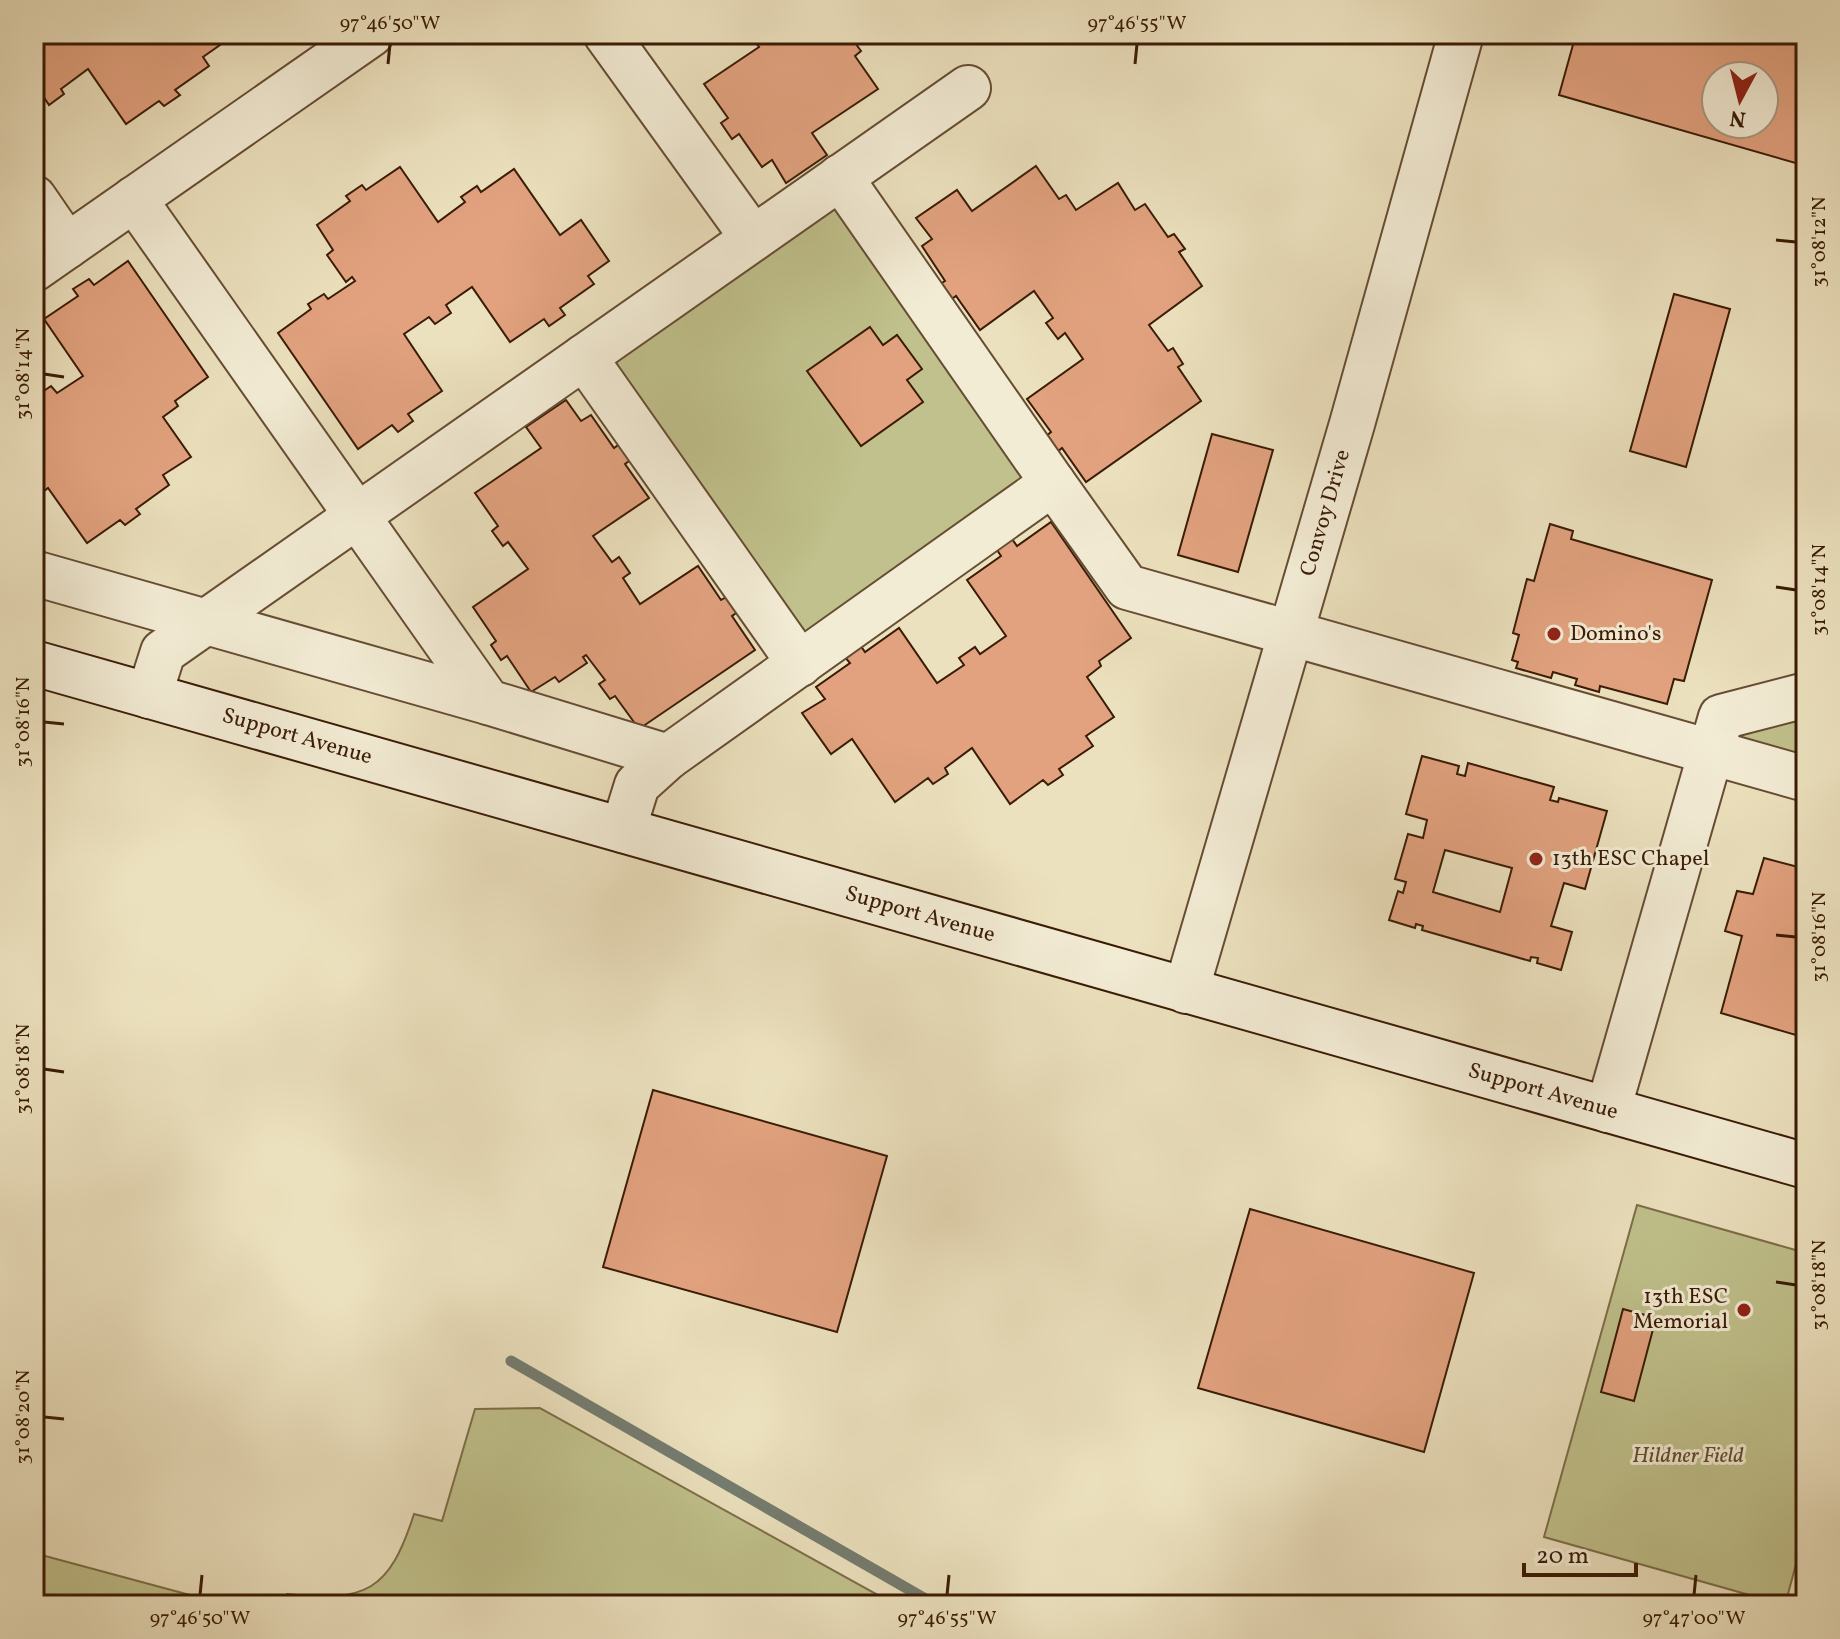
<svg xmlns="http://www.w3.org/2000/svg" width="1840" height="1639" font-family="Vollkorn,serif">
	<rect width="100%" height="100%" fill="#ece1be"/>
	<filter id="stains"><feTurbulence type="fractalNoise" baseFrequency=".0025" numOctaves="4"/><feColorMatrix values="0 0 0 0 .2 0 0 0 0 .09 0 0 0 0 .02 0 0 0 .5 -.17"/></filter>
	<radialGradient id="worn" r=".72"><stop offset=".6" stop-color="#630" stop-opacity="0"/><stop offset="1" stop-color="#630" stop-opacity=".3"/></radialGradient>
	<!-- green -->
	<g fill="#c0c18c" stroke="#7d6e48" stroke-width="2">
		<path d="M836,194L1029,468L1019,497L806,635L614,363L619,351Z"/>
		<path d="M1806,706V771L1739,746L1747,722Z"/>
		<path d="M1637,1205L1806,1253V1527L1785,1605L1544,1537Z"/>
		<path d="M540,1408L896,1605H285L287,1594C366,1602 389,1592 414,1514L442,1521L475,1409Z"/>
		<path d="M34,1553L227,1605H34Z"/>
	</g>
	<g fill="none" stroke-linecap="round" stroke-linejoin="round">
		<!-- stream -->
		<path stroke="#747c70" stroke-width="11" d="M511,1361L936,1605"/>
	</g>
	<!-- building -->
	<g fill="#e2a27f" stroke="#3a1b05" stroke-width="2" fill-rule="evenodd">
		<path d="M34,34H228L230,38L203,57L209,66L175,90L180,95L164,106L159,101L126,124L88,69L61,89L64,94L49,105L45,99L34,107Z"/>
		<path d="M750,34H841L845,40L850,36L861,51L855,56L878,89L812,133L827,155L786,183L772,160L762,167L739,134L732,139L721,123L728,118L704,84L759,47Z"/>
		<path d="M1576,34H1806V166L1559,95ZM1716,76H1764V124H1716Z"/>
		<path d="M1036,166L1059,199L1066,195L1076,210L1118,183L1135,210L1145,204L1168,237L1174,234L1185,249L1179,252L1202,286L1149,325L1168,351L1173,348L1183,364L1178,367L1201,401L1086,482L1062,448L1056,453L1045,437L1051,432L1027,399L1083,359L1065,333L1058,339L1046,323L1053,318L1034,291L980,330L956,296L949,301L938,285L945,281L922,246L932,239L916,218L957,190L972,211Z"/>
		<path d="M400,167L438,222L465,202L461,197L477,186L481,192L514,169L560,235L581,220L609,261L588,276L594,284L560,308L565,315L549,326L544,319L510,342L472,287L446,305L451,313L435,324L429,317L404,334L442,391L408,414L413,421L398,432L392,425L358,449L278,333L311,309L308,304L324,294L328,299L355,281L352,277L346,282L327,255L333,250L317,225L350,201L346,196L362,185L366,190Z"/>
		<path d="M128,261L208,377L175,401L178,406L163,417L191,457L163,475L169,485L136,509L140,514L125,525L120,520L87,543L48,488L34,499V409L40,405L35,397L51,386L57,393L83,376L44,319L78,296L73,289L89,279L94,285Z"/>
		<path d="M1674,294L1730,309L1686,467L1630,451Z"/>
		<path d="M870,327L883,345L897,335L922,369L907,380L923,402L861,446L807,371Z"/>
		<path d="M566,400L581,421L591,415L614,448L621,443L632,459L625,464L649,498L593,536L612,562L619,557L630,573L623,578L640,604L698,566L721,600L728,596L739,611L732,616L755,650L639,729L615,696L610,699L599,684L605,680L586,655L583,657L587,663L559,682L555,677L531,692L507,656L501,660L491,645L496,641L473,607L528,569L508,542L503,546L492,531L498,526L475,493L541,448L526,427Z"/>
		<path d="M1212,434L1273,450L1238,572L1178,555Z"/>
		<path d="M1051,522L1131,638L1099,661L1101,666L1087,677L1114,717L1086,736L1093,746L1059,769L1063,775L1048,785L1043,780L1010,804L972,748L945,768L948,774L933,784L928,778L895,802L852,739L831,754L802,713L825,699L816,687L850,663L844,656L860,645L865,652L899,628L937,683L964,665L959,658L975,647L980,654L1006,636L967,580L1001,556L997,550L1012,539L1017,546Z"/>
		<path d="M1550,524L1573,531L1571,539L1712,580L1684,681L1674,679L1667,704L1600,686L1599,692L1575,685L1577,679L1553,672L1551,678L1516,668L1518,662L1512,660L1519,635L1513,633L1527,579L1534,581Z"/>
		<path d="M1422,756L1459,766L1457,774L1465,776L1468,763L1554,787L1550,800L1558,802L1559,798L1607,811L1585,889L1564,883L1551,926L1572,932L1561,970L1537,963L1538,958L1531,957L1530,961L1422,930L1423,926L1416,924L1415,928L1389,920L1398,891L1403,893L1406,882L1395,879L1408,834L1423,838L1427,820L1406,814ZM1445,850L1512,868L1500,912L1433,892Z"/>
		<path d="M1764,858L1806,869V1038L1721,1013L1742,936L1725,931L1737,891L1753,894Z"/>
		<path d="M653,1090L887,1156L837,1332L603,1267Z"/>
		<path d="M1250,1209L1474,1273L1424,1452L1198,1388Z"/>
		<path d="M1623,1309L1656,1318L1634,1401L1601,1392Z"/>
	</g>
	<g fill="none" stroke-linecap="round" stroke-linejoin="round">
		<defs>
			<g id="street">
				<path d="M606,34L753,238"/>
				<path d="M34,198L67,246"/>
				<path d="M134,199L488,702L668,757L1053,483L840,177"/>
				<path d="M34,269L371,34"/>
				<path d="M584,357L800,664"/>
				<path d="M1053,483L1127,587L1806,779"/>
				<path d="M34,573L488,702"/>
				<path d="M149,696L163,652L968,88"/>
				<path d="M623,830L637,785L668,757"/>
				<path d="M1186,991L1352,424L1461,34"/>
				<path d="M1608,1110L1721,717L1806,695"/>
			</g>
			<path id="secondary" d="M34,663L1806,1166"/>
		</defs>
		<!-- street casing -->
		<use href="#street" stroke="#664c33" stroke-width="48"/>
		<!-- secondary casing -->
		<use href="#secondary" stroke="#3a1b05" stroke-width="48"/>
		<!-- street -->
		<use href="#street" stroke="#f3ecd5" stroke-width="44"/>
		<!-- secondary -->
		<use href="#secondary" stroke="#f3ecd5" stroke-width="44"/>
	</g>
	<!-- ticks -->
	<path fill="none" stroke="#3a1b05" stroke-width="3" d="M388,64L390,44M1135,64L1137,44M1776,240L1796,242M44,374L64,377M1776,587L1796,590M44,722L64,724M1776,935L1796,937M44,1069L64,1072M1776,1282L1796,1285M44,1417L64,1419M200,1595L202,1575M947,1595L949,1575M1694,1595L1696,1575"/>
	<!-- markers -->
	<g fill="#8f2418" stroke="#f3ecd5" stroke-width="3">
		<circle cx="1554" cy="634" r="8"/>
		<circle cx="1536" cy="859" r="8"/>
		<circle cx="1744" cy="1310" r="8"/>
	</g>
	<g text-anchor="middle" dominant-baseline="central" stroke-width="6" stroke-linejoin="round" paint-order="stroke">
		<!-- street labels -->
		<g font-size="22" fill="#3a1b05" stroke="#f3ecd5">
			<text transform="translate(1326 513) rotate(-74)">Convoy Drive</text>
			<text transform="translate(297 737) rotate(16)">Support Avenue</text>
			<text transform="translate(920 915) rotate(16)">Support Avenue</text>
			<text transform="translate(1543 1092) rotate(16)">Support Avenue</text>
		</g>
		<!-- poi labels -->
		<g font-size="22" fill="#3a1b05" stroke="#f3ecd5" text-anchor="start">
			<text x="1570" y="634">Domino's</text>
			<text x="1552" y="859">13th ESC Chapel</text>
			<text x="1728" y="1297" text-anchor="end">13th ESC<tspan x="1728" dy="25">Memorial</tspan></text>
		</g>
		<!-- park labels -->
		<g font-size="22" font-style="italic" fill="#624d2e" stroke="#f3ecd5">
			<text x="1688" y="1456">Hildner Field</text>
		</g>
	</g>
	<!-- margin -->
	<rect width="1840" height="1639" fill="none" stroke="#ece1be" stroke-width="88"/>
	<!-- north arrow -->
	<g transform="translate(1740 100) rotate(187)"><circle r="38" fill="#f3ecd5" stroke="#a99882" stroke-width="2"/>
	<path d="M0-6L14 30L0 20L-14 30Z" fill="#8f2418"/>
	<text y="-12" font-size="22" font-weight="bold" text-anchor="middle" fill="#3a1b05">N</text>
	</g>
	<!-- scale -->
	<path d="M1524 1563v12h112v-12" fill="none" stroke="#3a1b05" stroke-width="4"/>
	<text x="1536" y="1563" font-size="24" fill="#3a1b05" stroke="#f3ecd5" stroke-width="6" paint-order="stroke">20 m</text>
	<rect x="44" y="44" width="1752" height="1551" fill="none" stroke="#3a1b05" stroke-width="3"/>
	<g font-size="20" text-anchor="middle" fill="#3a1b05">
		<text x="390" y="29">97°46'50"W</text>
		<text x="1137" y="29">97°46'55"W</text>
		<text transform="translate(1818 242) rotate(-90)" y="7">31°08'12"N</text>
		<text transform="translate(22 374) rotate(-90)" y="7">31°08'14"N</text>
		<text transform="translate(1818 590) rotate(-90)" y="7">31°08'14"N</text>
		<text transform="translate(22 722) rotate(-90)" y="7">31°08'16"N</text>
		<text transform="translate(1818 937) rotate(-90)" y="7">31°08'16"N</text>
		<text transform="translate(22 1069) rotate(-90)" y="7">31°08'18"N</text>
		<text transform="translate(1818 1285) rotate(-90)" y="7">31°08'18"N</text>
		<text transform="translate(22 1417) rotate(-90)" y="7">31°08'20"N</text>
		<text x="200" y="1624">97°46'50"W</text>
		<text x="947" y="1624">97°46'55"W</text>
		<text x="1694" y="1624">97°47'00"W</text>
	</g>
	<rect width="100%" height="100%" filter="url(#stains)"/>
	<rect width="100%" height="100%" fill="url(#worn)"/>
</svg>
